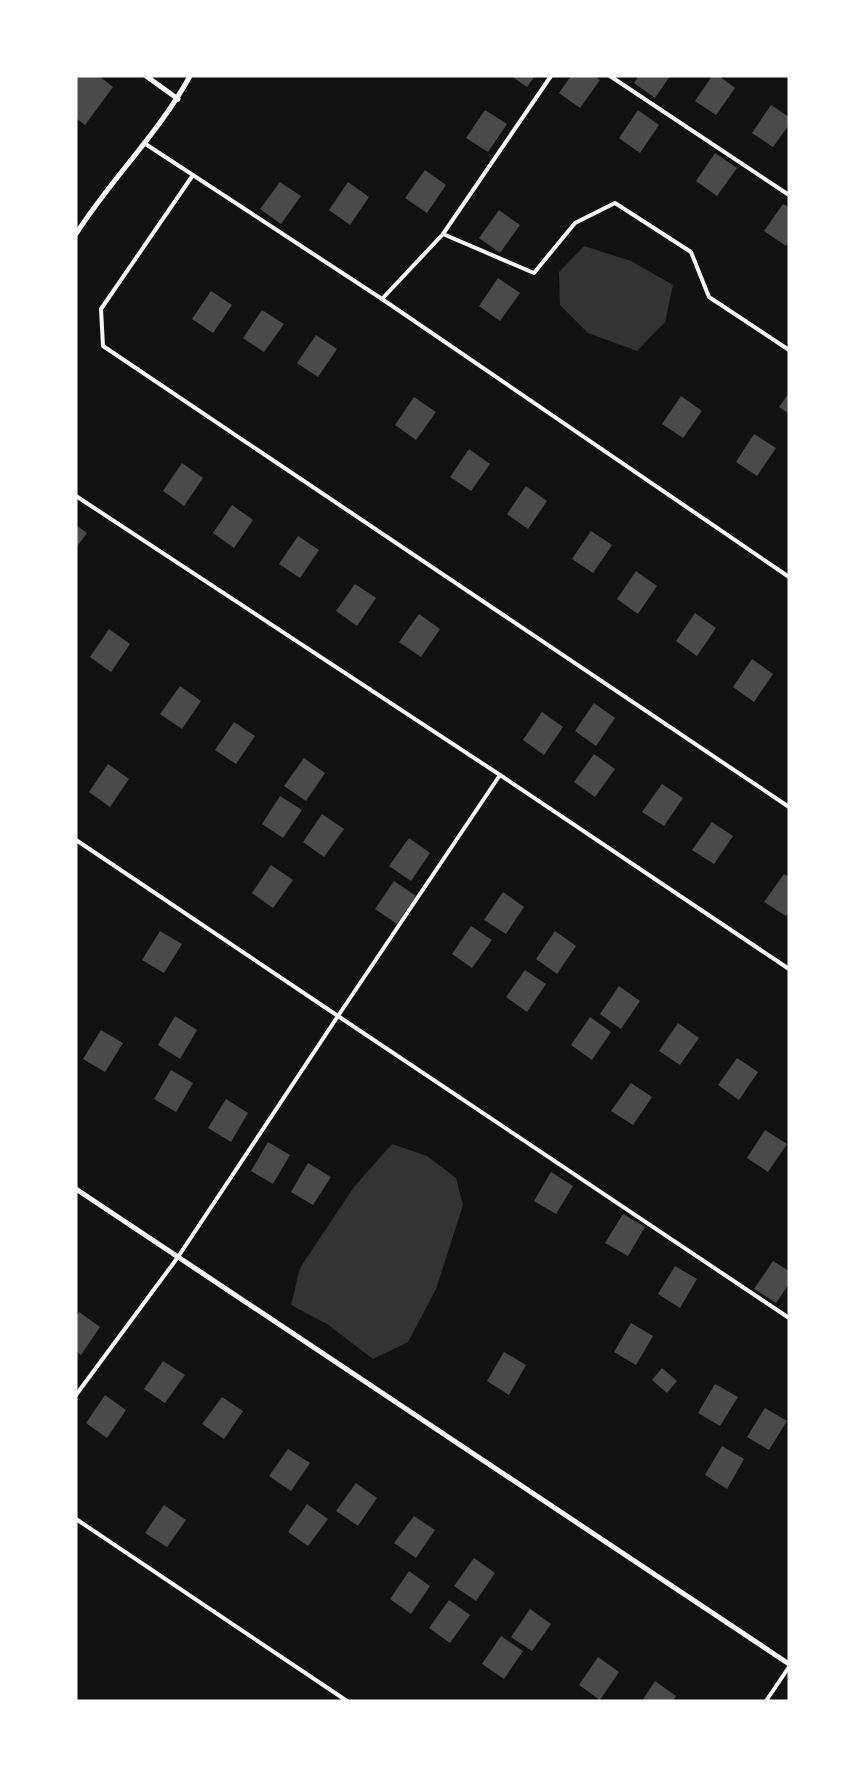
<svg xmlns="http://www.w3.org/2000/svg" width="865" height="1777" font-family="Raleway,sans-serif">
	<rect width="100%" height="100%" fill="#111"/>
	<!-- water -->
	<g fill="#333">
		<path d="M584,246L631,261L673,285L665,322L637,351L588,333L560,305L559,272Z"/>
		<path d="M392,1144L427,1156L456,1178L463,1205L436,1289L408,1342L373,1359L327,1324L291,1305L300,1268L354,1187Z"/>
	</g>
	<!-- building -->
	<g fill="#4a4a4a">
		<path d="M76,76H99L113,87L85,125L76,118Z"/>
		<path d="M511,76H535L527,87Z"/>
		<path d="M571,76H594L600,80L580,108L559,93Z"/>
		<path d="M639,76H670L655,98L634,83Z"/>
		<path d="M712,76H719L735,88L716,115L695,101Z"/>
		<path d="M771,105L789,117V125L773,147L752,133Z"/>
		<path d="M485,110L507,124L488,152L466,138Z"/>
		<path d="M638,110L659,125L640,153L619,138Z"/>
		<path d="M715,153L737,168L717,196L696,181Z"/>
		<path d="M425,170L446,185L427,213L405,198Z"/>
		<path d="M280,182L301,196L281,224L260,209Z"/>
		<path d="M348,182L369,197L350,225L329,210Z"/>
		<path d="M783,204L789,207V241L786,246L764,231Z"/>
		<path d="M499,210L520,225L500,253L479,238Z"/>
		<path d="M498,278L520,293L500,321L479,306Z"/>
		<path d="M211,291L232,305L213,333L192,319Z"/>
		<path d="M262,310L284,324L264,352L243,338Z"/>
		<path d="M316,335L337,349L318,377L297,363Z"/>
		<path d="M789,393V414L779,407Z"/>
		<path d="M681,396L702,411L683,438L662,424Z"/>
		<path d="M414,397L436,412L416,440L395,425Z"/>
		<path d="M754,434L776,448L757,476L736,462Z"/>
		<path d="M469,449L490,464L471,491L450,477Z"/>
		<path d="M182,463L203,478L184,506L163,491Z"/>
		<path d="M526,486L547,501L528,529L507,514Z"/>
		<path d="M232,505L253,520L234,548L213,533Z"/>
		<path d="M76,525L87,533L76,548Z"/>
		<path d="M591,531L612,545L593,573L572,559Z"/>
		<path d="M298,536L319,550L300,578L279,564Z"/>
		<path d="M636,571L657,586L638,614L617,599Z"/>
		<path d="M355,584L376,598L357,626L336,611Z"/>
		<path d="M695,613L716,628L697,656L676,641Z"/>
		<path d="M419,614L440,629L421,657L399,642Z"/>
		<path d="M109,629L130,644L111,672L90,657Z"/>
		<path d="M752,659L773,674L754,702L733,687Z"/>
		<path d="M180,686L201,701L182,729L160,714Z"/>
		<path d="M594,703L615,718L596,746L575,731Z"/>
		<path d="M542,712L563,727L544,755L523,740Z"/>
		<path d="M234,722L255,736L236,764L215,750Z"/>
		<path d="M594,754L615,769L595,797L574,782Z"/>
		<path d="M304,758L325,773L306,801L284,786Z"/>
		<path d="M108,764L129,779L110,807L89,792Z"/>
		<path d="M662,784L683,798L664,826L642,812Z"/>
		<path d="M280,796L302,810L283,838L262,824Z"/>
		<path d="M322,814L344,829L324,857L303,842Z"/>
		<path d="M712,822L733,836L714,864L692,850Z"/>
		<path d="M409,838L430,853L411,881L389,866Z"/>
		<path d="M271,865L293,880L273,908L252,893Z"/>
		<path d="M784,874L789,877V912L786,916L764,902Z"/>
		<path d="M394,881L416,896L397,924L375,909Z"/>
		<path d="M503,892L524,907L506,934L484,920Z"/>
		<path d="M471,926L492,940L472,968L452,954Z"/>
		<path d="M160,931L182,944L164,973L142,960Z"/>
		<path d="M555,931L576,946L557,974L536,959Z"/>
		<path d="M525,970L546,984L527,1012L506,997Z"/>
		<path d="M619,986L640,1001L621,1029L600,1014Z"/>
		<path d="M175,1016L197,1030L180,1059L158,1045Z"/>
		<path d="M590,1017L611,1032L592,1060L571,1045Z"/>
		<path d="M678,1023L699,1038L680,1065L659,1051Z"/>
		<path d="M101,1030L123,1043L105,1072L83,1059Z"/>
		<path d="M737,1058L758,1072L739,1100L718,1085Z"/>
		<path d="M171,1070L193,1083L176,1112L154,1099Z"/>
		<path d="M631,1083L652,1097L633,1125L611,1111Z"/>
		<path d="M226,1099L248,1113L231,1142L208,1128Z"/>
		<path d="M765,1130L787,1144L768,1172L747,1158Z"/>
		<path d="M268,1142L290,1155L273,1184L251,1171Z"/>
		<path d="M308,1163L331,1177L313,1205L291,1192Z"/>
		<path d="M551,1172L573,1186L556,1214L534,1201Z"/>
		<path d="M623,1214L645,1227L628,1256L605,1243Z"/>
		<path d="M773,1261L789,1271V1284L776,1303L754,1289Z"/>
		<path d="M675,1266L697,1279L680,1308L658,1294Z"/>
		<path d="M79,1312L100,1327L81,1355L76,1351V1317Z"/>
		<path d="M631,1323L653,1336L636,1365L614,1352Z"/>
		<path d="M504,1352L526,1365L509,1395L487,1381Z"/>
		<path d="M163,1361L185,1375L165,1403L144,1389Z"/>
		<path d="M662,1368L677,1381L667,1393L652,1380Z"/>
		<path d="M715,1384L738,1397L720,1426L698,1413Z"/>
		<path d="M105,1395L126,1410L107,1438L86,1423Z"/>
		<path d="M222,1397L243,1411L224,1439L202,1424Z"/>
		<path d="M765,1408L787,1421L769,1450L747,1437Z"/>
		<path d="M722,1446L744,1459L727,1489L705,1475Z"/>
		<path d="M288,1449L310,1463L291,1491L269,1476Z"/>
		<path d="M356,1483L377,1498L358,1526L336,1511Z"/>
		<path d="M307,1504L328,1519L308,1546L288,1532Z"/>
		<path d="M164,1505L186,1520L167,1547L145,1533Z"/>
		<path d="M414,1516L435,1530L416,1558L394,1543Z"/>
		<path d="M474,1558L495,1573L476,1601L454,1586Z"/>
		<path d="M409,1571L430,1586L411,1614L390,1599Z"/>
		<path d="M449,1600L470,1615L450,1643L429,1628Z"/>
		<path d="M530,1609L551,1624L532,1651L511,1637Z"/>
		<path d="M501,1636L523,1651L504,1679L482,1664Z"/>
		<path d="M598,1657L619,1672L600,1700L579,1685Z"/>
		<path d="M655,1681L676,1696L673,1701H642Z"/>
	</g>
	<g fill="none" stroke-linecap="round" stroke-linejoin="round">
		<!-- service -->
		<g stroke="#f5f5f5" stroke-width="4">
			<path d="M610,76L789,195"/>
			<path d="M144,143L382,299L443,234L551,76"/>
			<path d="M193,175L101,309L103,346L789,807"/>
			<path d="M443,234L534,273L575,223L615,203L691,252L709,297L789,350"/>
			<path d="M382,299L789,577"/>
			<path d="M76,496L500,775L338,1016L789,1318"/>
			<path d="M500,775L789,969"/>
			<path d="M76,840L338,1016L178,1257L76,1395"/>
			<path d="M76,1519L347,1701"/>
			<path d="M766,1701L789,1667"/>
		</g>
		<!-- minor -->
		<g stroke="#f5f5f5" stroke-width="5">
			<path d="M146,76L178,99"/>
			<path d="M76,234C111,179 159,133 190,76"/>
			<path d="M76,1189L789,1664"/>
		</g>
	</g>
	<!-- border -->
	<rect width="865" height="1777" fill="none" stroke="#ffffff" stroke-width="155"/>
</svg>
